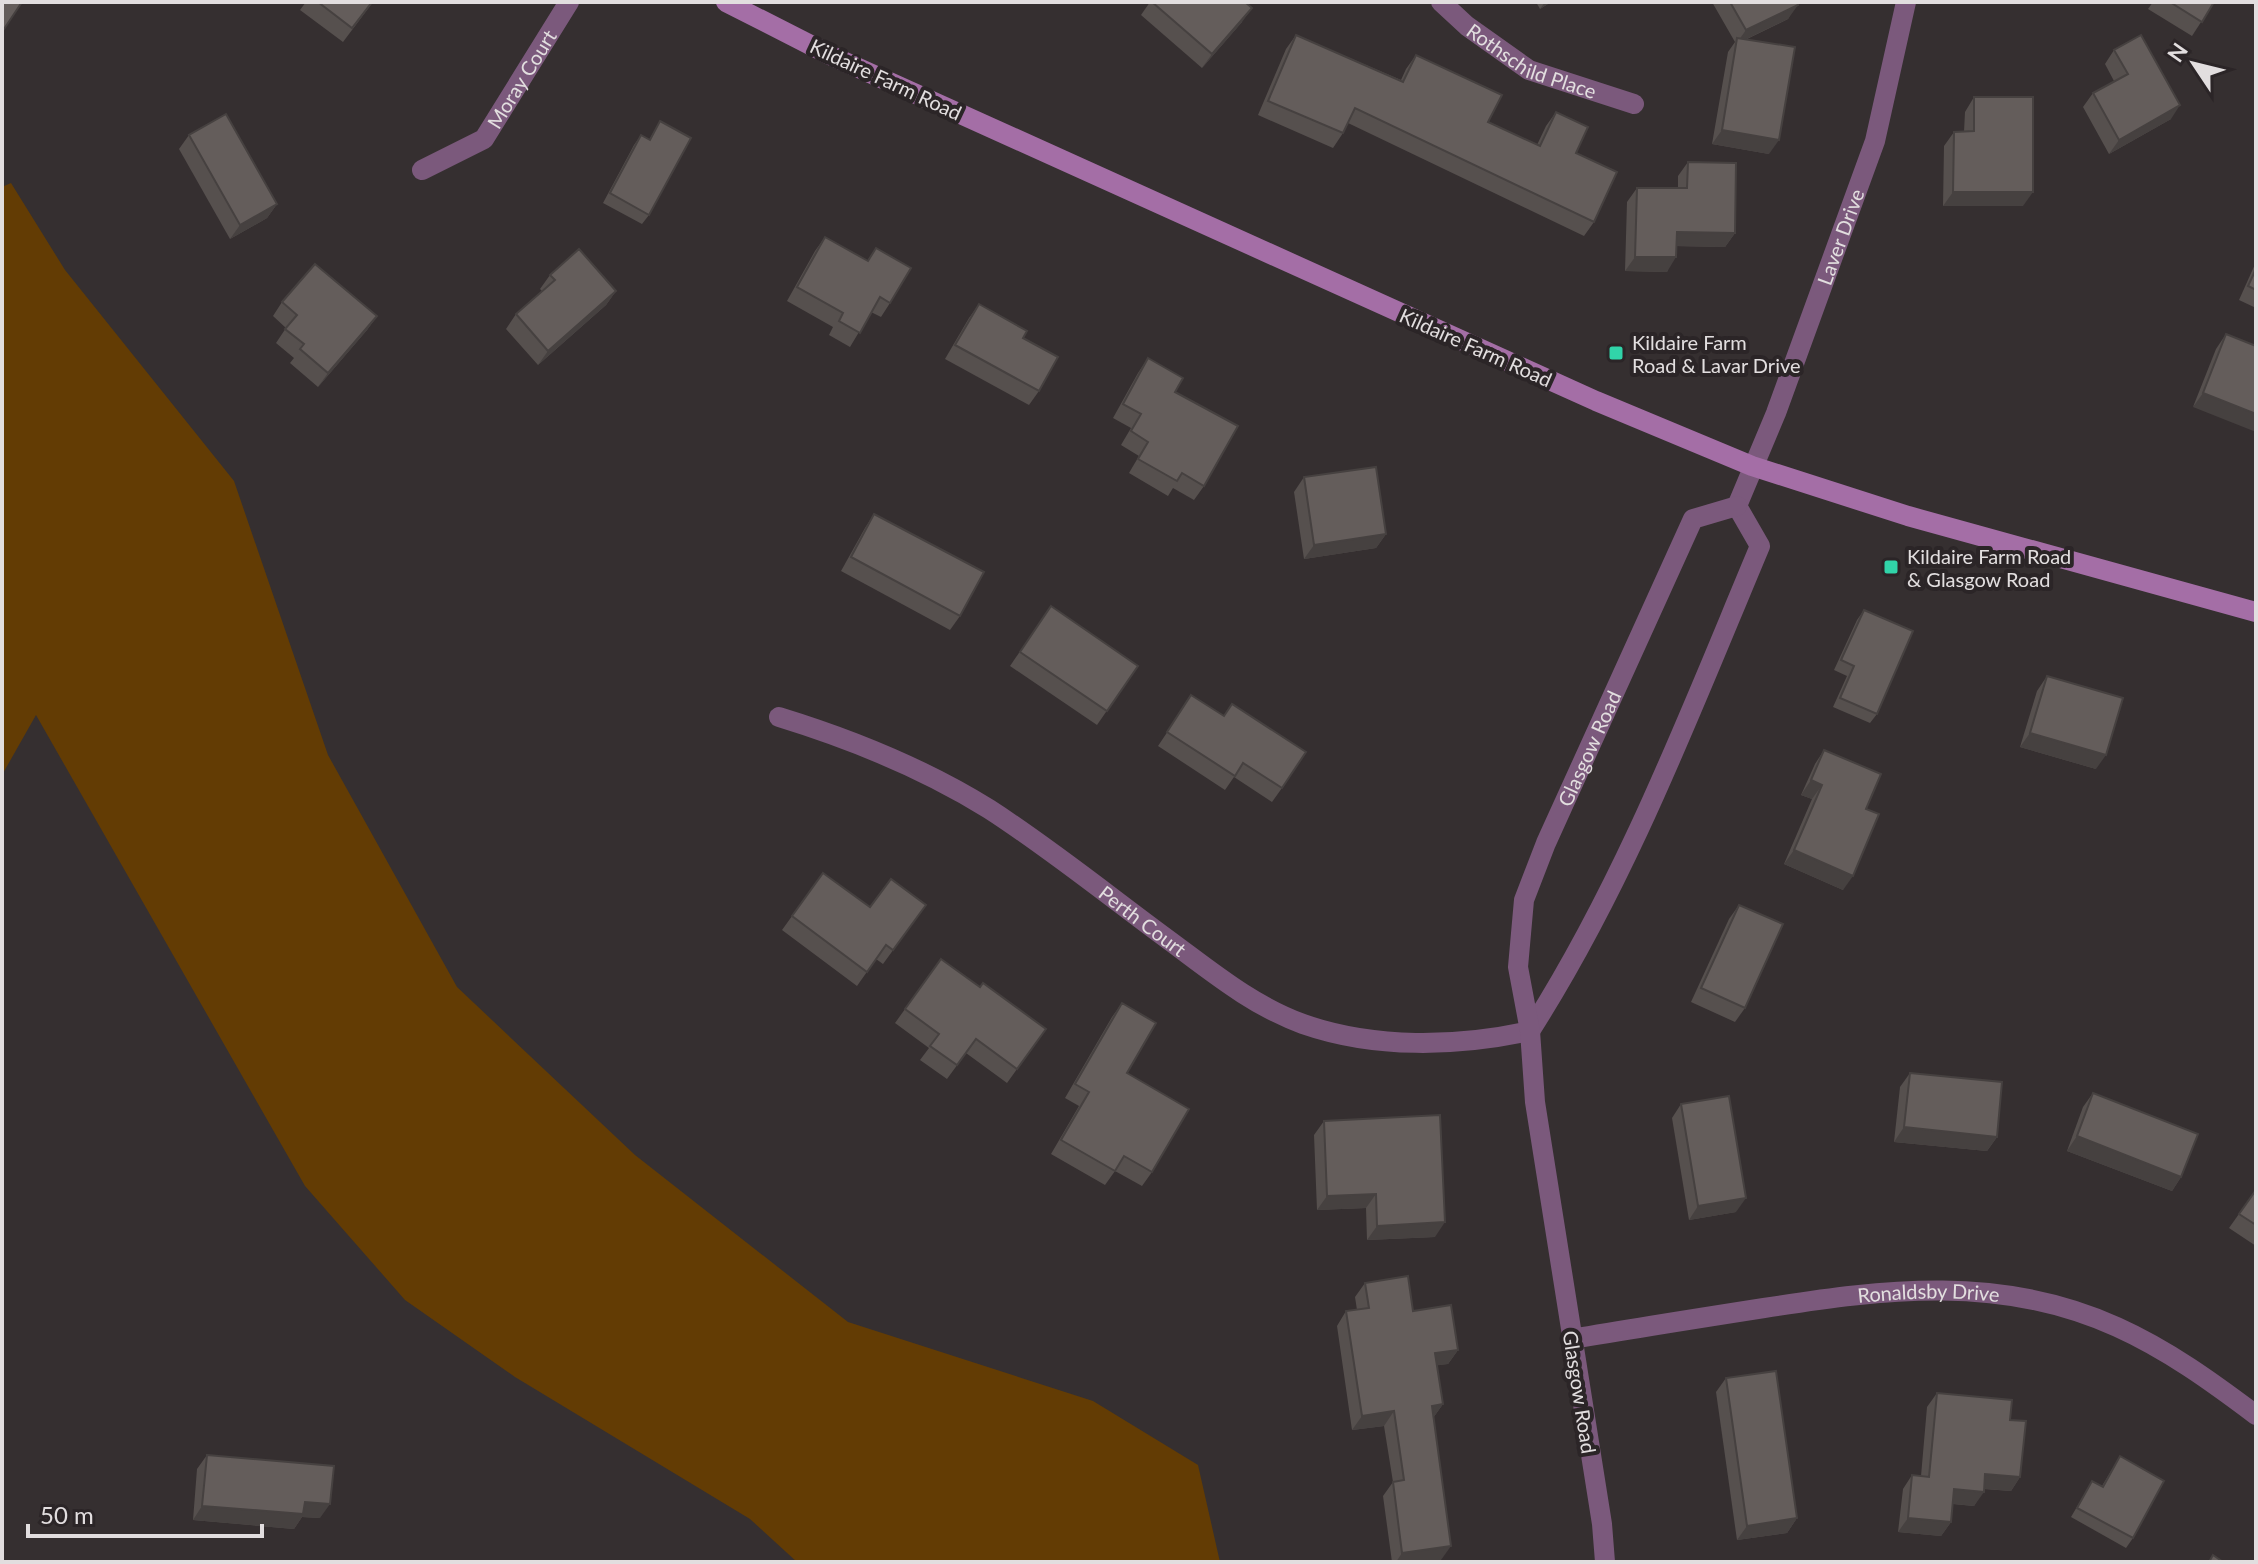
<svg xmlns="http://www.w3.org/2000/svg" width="2258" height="1564" font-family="Lato,sans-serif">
	<rect width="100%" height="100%" fill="#352f30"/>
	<!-- green -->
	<path fill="#633c04" d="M11,183L65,270L234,481L328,755L457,987L635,1155L848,1322L1093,1401L1198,1465L1220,1562H797L750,1519L515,1377L405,1300L305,1186L36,715L2,775V187Z"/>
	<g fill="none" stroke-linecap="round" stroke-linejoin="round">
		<!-- street -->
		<g stroke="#7b597c" stroke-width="20">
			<path id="s1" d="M1441,2L1467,26L1529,70L1634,104"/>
			<path id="s2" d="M422,170L484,139L569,2"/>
			<path id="s3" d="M779,717C854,740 923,768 989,809C1051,849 1110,897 1170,941C1212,972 1253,1006 1303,1024C1375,1049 1456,1047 1530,1031"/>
			<path id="s4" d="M1530,1031C1626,881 1691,710 1760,546L1737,506L1776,413L1875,141L1906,2"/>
			<path id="s5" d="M1572,1339C1636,1328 1700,1318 1764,1308C1886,1289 2000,1274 2117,1327C2168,1350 2212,1382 2256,1415"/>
			<path id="s6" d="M1605,1562L1602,1524L1535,1102L1530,1031L1518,967L1524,900L1546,843L1693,519L1737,506"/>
		</g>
		<!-- secondary -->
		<path stroke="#a46ea6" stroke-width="20" d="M726,2L832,56L1596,401L1752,466L1908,516L2256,612"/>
	</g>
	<!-- wall -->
	<g fill="#56504e">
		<path d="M306,2H373L343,42L300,10Z"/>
		<path d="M1150,2H1245L1242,22L1202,68L1141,15Z"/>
		<path d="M1536,2H1551L1540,9Z"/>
		<path d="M1712,2H1797L1788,19L1747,39L1769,154L1712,144L1728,52L1735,42Z"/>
		<path d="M2153,2H2214L2192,36L2148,9Z"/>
		<path d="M1296,35L1401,80L1406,69L1416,55L1488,122L1537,145L1546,126L1556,112L1576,153L1594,222L1584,236L1348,123L1343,133L1333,148L1258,115L1286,49Z"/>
		<path d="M2114,50L2171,119L2109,154L2083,107L2093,93L2114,81L2105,64Z"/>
		<path d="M1974,97L2023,206H1943L1944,146L1954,132H1964L1965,112Z"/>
		<path d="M660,121L649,215L642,224L603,203L634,145L641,135L649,140Z"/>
		<path d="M189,135L277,204L267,218L230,239L179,149Z"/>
		<path d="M1688,162L1735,233L1725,247L1677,246L1667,272L1625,271L1627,202L1637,188H1678V176Z"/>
		<path d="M825,237L867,261L876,248L890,303L881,317L871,312L850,347L829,335L833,327L787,301L815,251Z"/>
		<path d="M2256,262V308L2239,300Z"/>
		<path d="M550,275L616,291L606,305L538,365L506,329L516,314L543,292L540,289Z"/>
		<path d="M282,302L377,316L367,330L318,387L290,363L294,358L276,343L286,328L273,316Z"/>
		<path d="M979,304L1023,338L1039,391L1029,405L945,359L969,318Z"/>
		<path d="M2226,334L2256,346L2193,407L2216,349Z"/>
		<path d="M1148,358L1175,392L1204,486L1194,500L1173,488L1168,496L1129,473L1139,456L1121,445L1131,428L1113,418L1138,373Z"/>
		<path d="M1304,477L1386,534L1376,548L1304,559L1294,492Z"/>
		<path d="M874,514L960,616L950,630L841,571L865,528Z"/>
		<path d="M1051,606L1138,666L1097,725L1010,666Z"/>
		<path d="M1864,610L1877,714L1870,723L1833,707L1847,676L1834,670L1857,620Z"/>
		<path d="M2047,676L2096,769L2020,747L2037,691Z"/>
		<path d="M1182,710L1282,788L1272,802L1234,777L1225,790L1158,746Z"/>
		<path d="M1824,750L1866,809L1843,890L1784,864L1812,799L1801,795L1815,764Z"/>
		<path d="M823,873L870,907L926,905L883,964L876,959L857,986L782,930Z"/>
		<path d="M1739,905L1745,1008L1735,1022L1691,1002L1729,919Z"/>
		<path d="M941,959L980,987L1046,1029L1007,1083L966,1053L947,1079L920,1060L929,1048L895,1023Z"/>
		<path d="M1122,1003L1127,1073L1152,1172L1142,1186L1115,1171L1105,1185L1051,1154L1079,1106L1065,1098L1112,1017Z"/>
		<path d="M1910,1073L1997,1137L1987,1151L1894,1142L1900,1087Z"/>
		<path d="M2093,1093L2181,1177L2172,1191L2067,1151L2083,1107Z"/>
		<path d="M1681,1104L1736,1212L1689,1220L1672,1118Z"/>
		<path d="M1324,1121L1435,1237L1367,1240L1366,1208L1317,1210L1314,1135Z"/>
		<path d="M2256,1190V1246L2229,1228Z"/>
		<path d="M1365,1283L1413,1311L1458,1350L1448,1364L1437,1365L1443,1404L1433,1418L1441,1560L1426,1562H1392L1383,1496L1393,1482L1384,1426L1352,1430L1337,1326L1346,1311L1357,1310L1355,1297Z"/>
		<path d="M1726,1378L1797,1518L1787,1533L1737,1540L1716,1392Z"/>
		<path d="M1937,1393L2010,1420L2020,1477L2011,1491L1984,1489L1974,1506L1953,1504L1951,1522L1941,1536L1898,1532L1903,1489L1912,1475L1921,1476L1927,1407Z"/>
		<path d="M207,1455L320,1518L302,1517L294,1529L193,1520L197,1469Z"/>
		<path d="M2120,1456L2133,1538L2126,1548L2071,1517L2092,1481L2102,1486Z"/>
	</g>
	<!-- shaded-wall -->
	<g fill="#464140">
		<path d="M1545,2H1551L1540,9Z"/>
		<path d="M1798,5L1788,19L1736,44L1746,30Z"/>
		<path d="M1252,8L1242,22L1202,68L1212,54Z"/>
		<path d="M2180,105L2171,119L2109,154L2119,140Z"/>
		<path d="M1722,130L1779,140L1769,154L1712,144Z"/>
		<path d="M1953,192H2033L2023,206H1943Z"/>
		<path d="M277,204L267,218L230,239L240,225Z"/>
		<path d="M1677,232L1735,233L1725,247L1667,246Z"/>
		<path d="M1635,257H1676L1667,272L1625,271Z"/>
		<path d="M616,291L606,305L538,365L548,351Z"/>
		<path d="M377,316L367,330L318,387L328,373Z"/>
		<path d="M2203,393L2256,414V432L2193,407Z"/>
		<path d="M1386,534L1376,548L1304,559L1314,545Z"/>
		<path d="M2030,733L2106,755L2096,769L2020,747Z"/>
		<path d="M1811,780L1822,785L1812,799L1801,795Z"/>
		<path d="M1794,850L1853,876L1843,890L1784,864Z"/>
		<path d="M1904,1127L1997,1137L1987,1151L1894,1142Z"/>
		<path d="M2077,1136L2181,1177L2172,1191L2067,1151Z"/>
		<path d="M1376,1194L1366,1208L1317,1210L1327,1196Z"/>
		<path d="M1746,1198L1736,1212L1689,1220L1698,1206Z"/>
		<path d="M1445,1222L1435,1237L1367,1240L1377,1226Z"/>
		<path d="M1458,1350L1448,1364L1425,1367L1435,1353Z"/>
		<path d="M1443,1404L1433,1418L1432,1406Z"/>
		<path d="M1394,1411L1384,1426L1352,1430L1362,1416Z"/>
		<path d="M1985,1474L2020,1477L2011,1491L1975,1488Z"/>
		<path d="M1954,1489L1984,1492L1974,1506L1944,1503Z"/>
		<path d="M305,1502L330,1504L320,1518L302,1517L294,1529L193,1520L202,1506Z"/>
		<path d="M1797,1518L1787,1533L1737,1540L1747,1526Z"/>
		<path d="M1908,1518L1951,1522L1941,1536L1898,1532Z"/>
		<path d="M1451,1546L1441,1560L1426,1562H1396L1402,1553Z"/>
	</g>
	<!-- building -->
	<g fill="#645d5b" stroke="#464140" stroke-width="2">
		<path d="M2,2H22L2,32Z"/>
		<path d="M318,2H372L352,28Z"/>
		<path d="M1152,2H1245L1252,8L1212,54Z"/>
		<path d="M1730,2H1797L1798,5L1746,30Z"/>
		<path d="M2170,2H2214L2202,22Z"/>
		<path d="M1296,35L1403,82L1416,55L1502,95L1488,122L1540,146L1556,112L1588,127L1576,153L1617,172L1594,222L1355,108L1343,133L1268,101Z"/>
		<path d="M2141,35L2180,105L2119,140L2093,93L2128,74L2114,50Z"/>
		<path d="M1737,38L1795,47L1779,140L1722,130Z"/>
		<path d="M1974,97H2033V192H1953L1954,132L1974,131Z"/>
		<path d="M226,114L277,204L240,225L189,135Z"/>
		<path d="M660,121L691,138L649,215L610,193L641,135L650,140Z"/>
		<path d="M1688,162L1736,163L1735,233L1677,232L1676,257H1635L1637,188H1687Z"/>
		<path d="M825,237L868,261L876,248L911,268L890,303L880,297L860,333L839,321L843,313L797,287Z"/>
		<path d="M579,249L616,291L548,351L516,314L555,280L550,275Z"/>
		<path d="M315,264L377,316L328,373L300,349L304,344L285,329L297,315L282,302Z"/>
		<path d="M2256,269V290L2248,286Z"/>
		<path d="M979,304L1027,331L1023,338L1058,357L1039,391L955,345Z"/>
		<path d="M2226,334L2256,346V414L2203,393Z"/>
		<path d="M1148,358L1183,378L1175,392L1238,426L1204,486L1182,473L1177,481L1138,459L1148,442L1131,431L1141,414L1123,404Z"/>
		<path d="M1376,467L1386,534L1314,545L1304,477Z"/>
		<path d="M874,514L984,572L960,616L851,557Z"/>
		<path d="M1051,606L1138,666L1107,711L1020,652Z"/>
		<path d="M1864,610L1913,631L1877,714L1840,698L1854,666L1841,660Z"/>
		<path d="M2047,676L2123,698L2106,755L2030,733Z"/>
		<path d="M1191,695L1224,716L1232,704L1306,752L1282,788L1243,763L1235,776L1167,732Z"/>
		<path d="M1824,750L1881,774L1866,809L1879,814L1853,876L1794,850L1822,785L1811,780Z"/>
		<path d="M823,873L870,907L891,879L926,905L893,950L886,945L867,972L792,916Z"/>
		<path d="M1739,905L1783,924L1745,1008L1701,988Z"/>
		<path d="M941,959L980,987L983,983L1046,1029L1017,1069L976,1039L957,1065L930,1046L939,1034L905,1009Z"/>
		<path d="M1122,1003L1156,1023L1127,1073L1189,1109L1152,1172L1124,1156L1115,1171L1061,1140L1089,1092L1075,1084Z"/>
		<path d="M1910,1073L2002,1082L1997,1137L1904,1127Z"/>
		<path d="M2093,1093L2198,1134L2181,1177L2077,1136Z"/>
		<path d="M1729,1096L1746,1198L1698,1206L1681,1104Z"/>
		<path d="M1440,1115L1445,1222L1377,1226L1376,1194L1327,1196L1324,1121Z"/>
		<path d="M2256,1190V1225L2239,1214Z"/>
		<path d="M1408,1276L1413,1311L1451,1305L1458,1350L1435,1353L1443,1404L1432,1406L1451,1546L1402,1553L1393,1482L1404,1480L1394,1411L1362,1416L1346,1311L1369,1308L1365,1283Z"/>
		<path d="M1776,1371L1797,1518L1747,1526L1726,1378Z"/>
		<path d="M1937,1393L2012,1400L2010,1420L2026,1421L2020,1477L1985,1474L1984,1492L1954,1489L1951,1522L1908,1518L1912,1475L1929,1477Z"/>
		<path d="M207,1455L334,1466L330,1504L305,1502L303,1514L202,1506Z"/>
		<path d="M2120,1456L2164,1481L2133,1538L2077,1508L2092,1481L2103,1487Z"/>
		<path d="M2213,1555L2223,1562H2209Z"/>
	</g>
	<!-- markers -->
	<g fill="#31d4a9" stroke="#2b2527" stroke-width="3">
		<rect x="1608" y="345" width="16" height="16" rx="4"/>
		<rect x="1883" y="559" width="16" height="16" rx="4"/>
	</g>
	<g text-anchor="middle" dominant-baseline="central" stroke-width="8" stroke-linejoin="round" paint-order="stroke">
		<!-- street labels -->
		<g font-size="20" fill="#e2dedf" stroke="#2b2527">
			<text stroke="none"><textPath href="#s1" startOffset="110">Rothschild Place</textPath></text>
			<text transform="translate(886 79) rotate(25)">Kildaire Farm Road</text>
			<text stroke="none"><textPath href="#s2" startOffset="140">Moray Court</textPath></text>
			<text stroke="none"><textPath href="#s4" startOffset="872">Laver Drive</textPath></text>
			<text transform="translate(1476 347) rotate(24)">Kildaire Farm Road</text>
			<text stroke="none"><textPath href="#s6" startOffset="834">Glasgow Road</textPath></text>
			<text stroke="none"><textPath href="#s3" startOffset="420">Perth Court</textPath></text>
			<text stroke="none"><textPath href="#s5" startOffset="360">Ronaldsby Drive</textPath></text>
			<text transform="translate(1580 1392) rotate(81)">Glasgow Road</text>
		</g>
		<!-- poi labels -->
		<g font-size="20" fill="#e2dedf" stroke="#2b2527" text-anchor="start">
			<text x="1632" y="342">Kildaire Farm<tspan x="1632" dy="23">Road &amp; Lavar Drive</tspan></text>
			<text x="1907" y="556">Kildaire Farm Road<tspan x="1907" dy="23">&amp; Glasgow Road</tspan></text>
		</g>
	</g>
	<!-- border -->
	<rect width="2258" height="1564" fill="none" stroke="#e2dedf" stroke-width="8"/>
	<!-- north arrow -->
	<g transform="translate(2194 64) rotate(305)" stroke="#2b2527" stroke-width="6" paint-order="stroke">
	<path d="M0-6L14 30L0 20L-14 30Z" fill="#e2dedf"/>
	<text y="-12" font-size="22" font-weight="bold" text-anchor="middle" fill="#e2dedf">N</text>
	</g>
	<!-- scale -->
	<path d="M28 1524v12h234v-12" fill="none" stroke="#e2dedf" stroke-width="4"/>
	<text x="40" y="1524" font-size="24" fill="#e2dedf" stroke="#2b2527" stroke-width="6" paint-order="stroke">50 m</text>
</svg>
